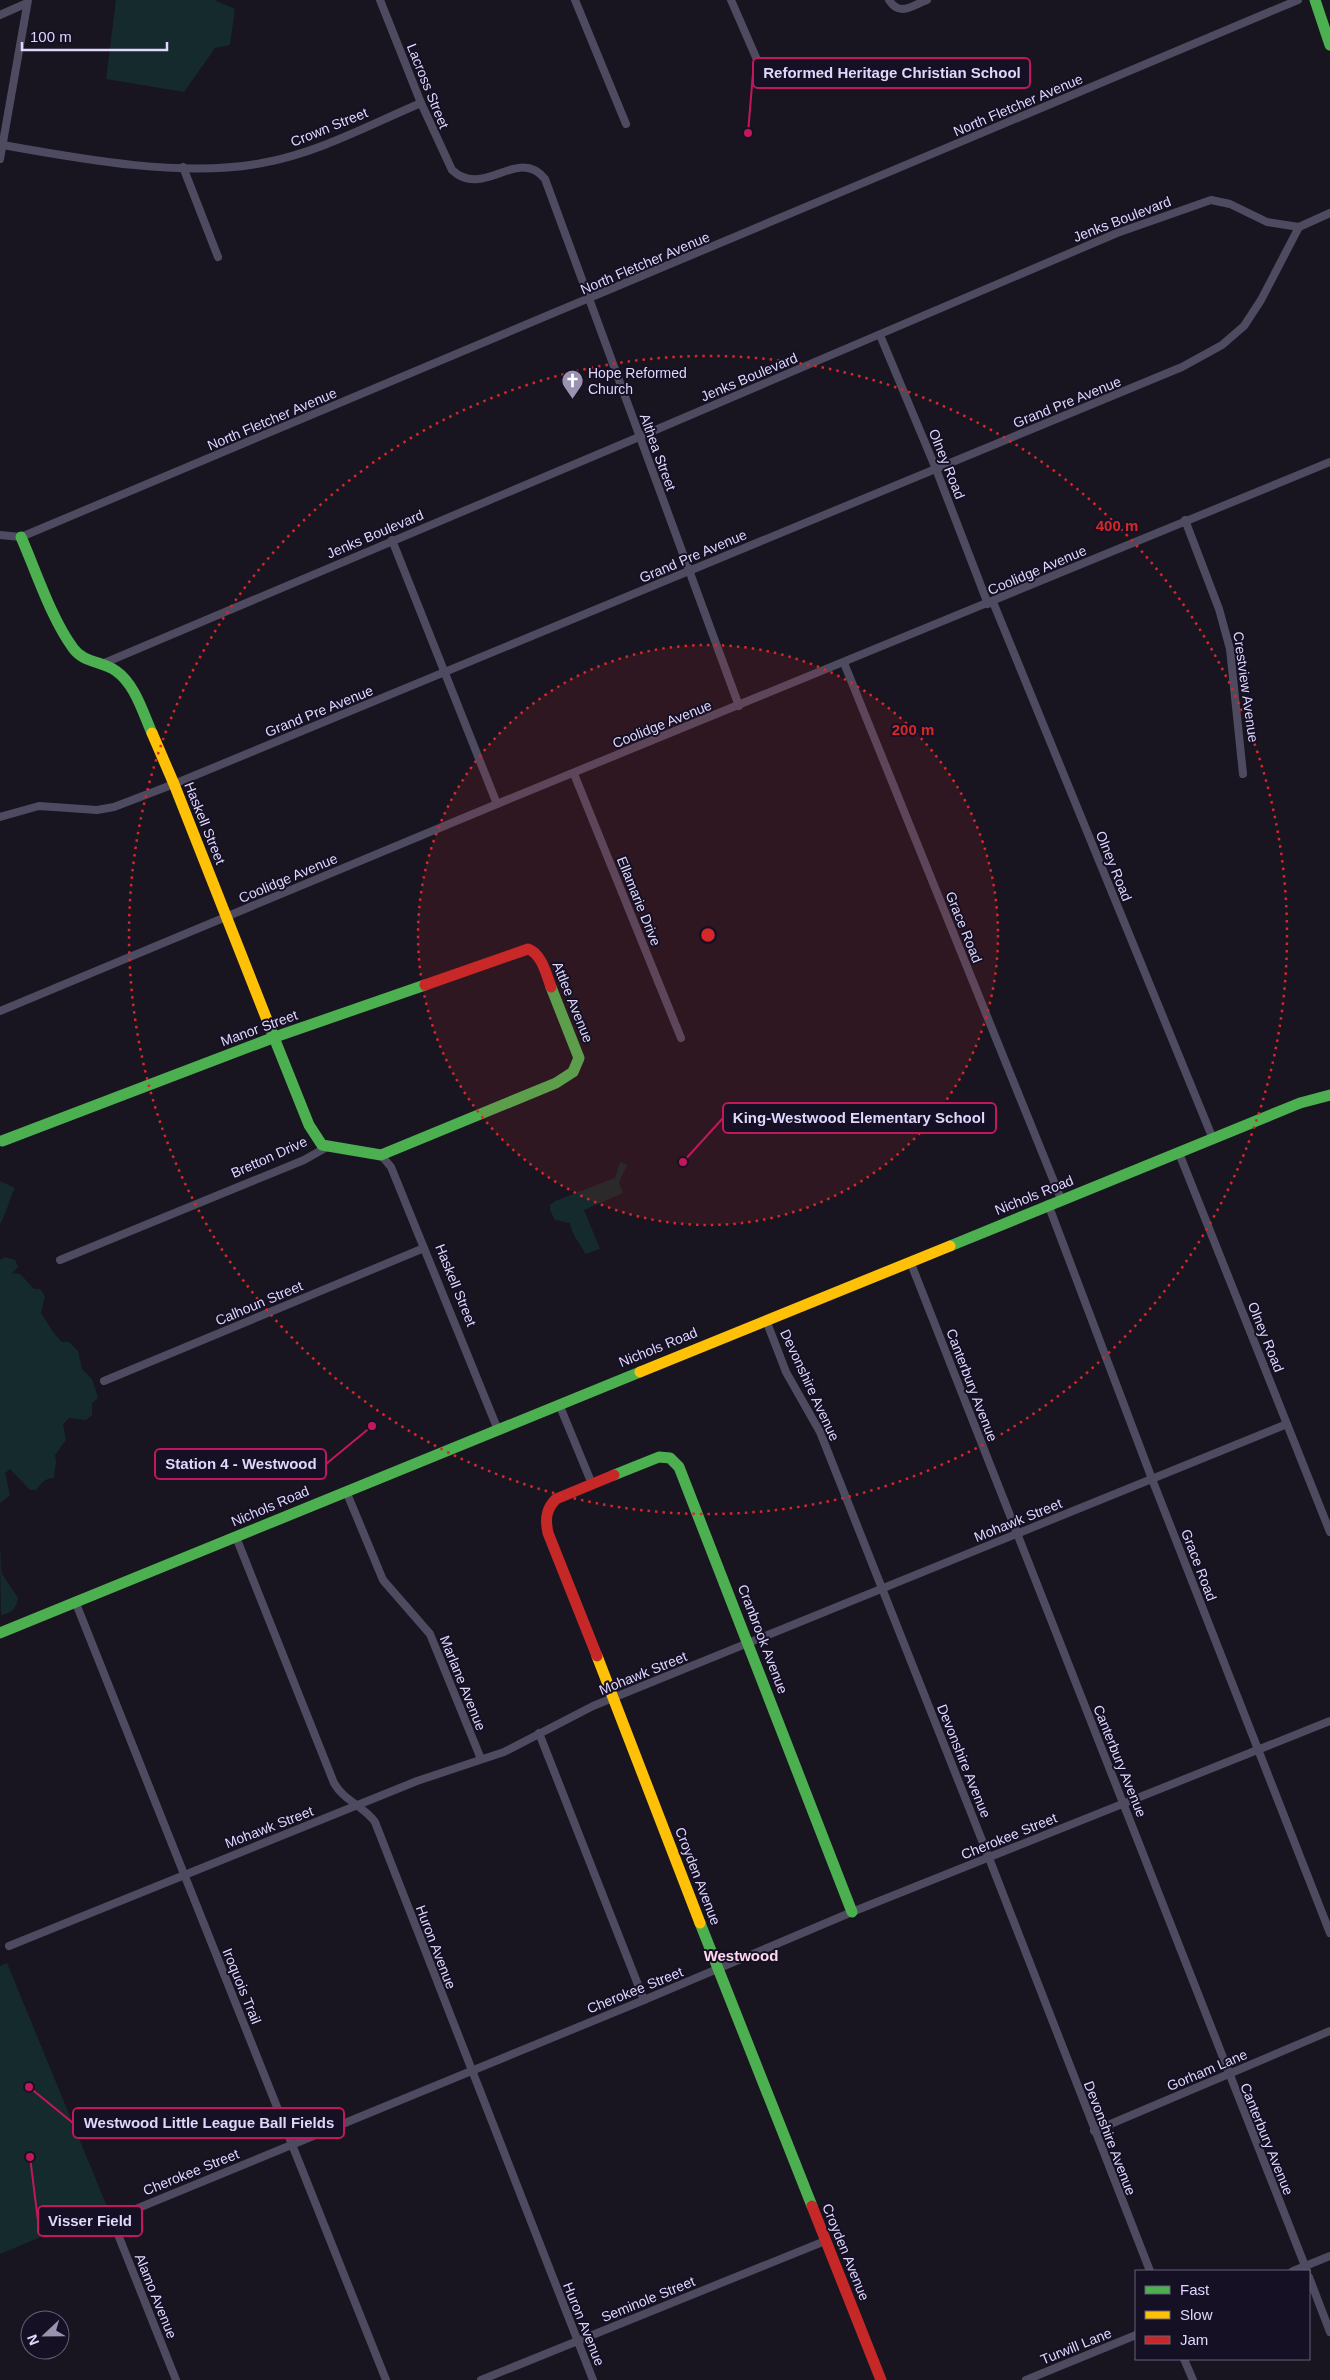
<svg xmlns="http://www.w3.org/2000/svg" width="1330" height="2380" font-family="Helvetica,sans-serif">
	<rect width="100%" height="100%" fill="#181520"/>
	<!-- green -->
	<g fill="#152a2c">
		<path d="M116,0H214L235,9L230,45L215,48L184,92L106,79Z"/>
		<path d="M620,1162L627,1165L619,1182L623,1193L584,1210L600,1249L585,1254C581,1243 571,1235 570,1223L555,1220L550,1210V1205L555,1201L615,1178Z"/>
		<path d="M0,1181L15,1188C9,1200 7,1212 0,1224Z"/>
		<path d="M5,1257L15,1260L18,1267L12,1273L20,1274L34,1289H40L45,1296L41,1313C48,1323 53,1334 62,1342H69L78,1351L82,1369L92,1379L98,1398L92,1403V1415L86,1420L69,1418L63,1424L66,1440L55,1455L56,1462L54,1478C45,1478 41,1483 36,1490H30L10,1469L5,1473L10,1495L0,1503V1260Z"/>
		<path d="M0,1548L2,1574L18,1598C16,1609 12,1613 1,1615Z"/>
		<path d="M7,1963L108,2209L0,2254V1966Z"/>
	</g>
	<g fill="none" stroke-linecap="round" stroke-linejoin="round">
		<!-- street -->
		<g stroke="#4e4b61" stroke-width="8">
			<path d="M380,0L421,103L452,170C484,200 518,145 545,179L739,706"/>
			<path d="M575,0L626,124"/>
			<path d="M731,0L761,69"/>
			<path d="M889,0C900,17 911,6 927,0"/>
			<path d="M0,15L27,3"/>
			<path d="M3,145C81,159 184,178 262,163C318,153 369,125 421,103"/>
			<path d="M0,159L28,0"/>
			<path d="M183,167L218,257"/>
			<path d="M880,335L936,469L988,604"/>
			<path d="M1185,520L1219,609L1230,649L1243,774"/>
			<path d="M0,535L21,537L1298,0"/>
			<path d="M392,540L497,804"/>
			<path d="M993,602L1213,1139"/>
			<path d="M844,663L1061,1199"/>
			<path d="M102,664L639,437L1117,233L1211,200L1230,204L1267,222L1299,227"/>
			<path d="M574,774L681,1038"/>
			<path d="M0,817L39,806L97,810L114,807L174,784L1182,367L1222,345L1244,326L1261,300L1299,227L1330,213"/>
			<path d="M0,1011L497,804L1330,462"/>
			<path d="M1179,1153L1330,1532"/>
			<path d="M381,1155L391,1167L498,1430"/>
			<path d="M1048,1204L1152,1479L1330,1933"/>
			<path d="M60,1260L304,1160L327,1147"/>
			<path d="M910,1261L1307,2271"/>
			<path d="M766,1320L786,1372L820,1432L989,1858L1150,2271"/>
			<path d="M104,1381L424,1248"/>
			<path d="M559,1404L592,1484"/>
			<path d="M346,1491L383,1580L430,1634L481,1759"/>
			<path d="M236,1537L334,1783C344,1801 364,1806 375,1822L593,2380"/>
			<path d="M75,1601L386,2380"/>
			<path d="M539,1733L644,2000"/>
			<path d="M9,1946L417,1781L504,1752L593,1706L1287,1424"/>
			<path d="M1094,2131L1330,2031"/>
			<path d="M1293,2271L1330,2256"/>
			<path d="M1309,2277L1330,2332"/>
			<path d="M1184,2359L1193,2380"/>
			<path d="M176,2380L119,2237C117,2226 122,2218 131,2211L644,2000L852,1912L1330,1721"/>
			<path d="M481,2380L825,2241"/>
			<path d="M1026,2380L1136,2335"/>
		</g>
		<!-- fast -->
		<g stroke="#4caf50" stroke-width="11">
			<path d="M1315,0L1330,45"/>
			<path d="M21,537C36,571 51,618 73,648C83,663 103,661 116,671C135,684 143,713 152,733"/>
			<path d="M269,1025L309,1125L322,1145L381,1155L556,1083L573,1072L579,1058L551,987"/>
			<path d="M2,1141L275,1037L425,985"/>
			<path d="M950,1246L1300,1103L1330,1095"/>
			<path d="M614,1475L659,1457L670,1458L679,1467L852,1912"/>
			<path d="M0,1633L640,1372"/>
			<path d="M700,1923L812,2206"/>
		</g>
		<!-- slow -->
		<g stroke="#ffc107" stroke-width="11">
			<path d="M152,733L174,784L269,1025"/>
			<path d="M640,1372L950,1246"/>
			<path d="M597,1656L700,1923"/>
		</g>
		<!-- jam -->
		<g stroke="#c62828" stroke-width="11">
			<path d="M425,985L528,949C542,954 546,974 551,987"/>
			<path d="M597,1656L548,1533C545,1519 546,1509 556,1499L614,1475"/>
			<path d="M812,2206L881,2380"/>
		</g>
	</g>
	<!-- distance rings -->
	<circle cx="708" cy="935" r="290" fill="#d62828" fill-opacity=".12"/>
	<g fill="none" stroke="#d62828" stroke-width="2.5" stroke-dasharray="2.5 5">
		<circle cx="708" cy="935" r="290"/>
		<circle cx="708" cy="935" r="579"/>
	</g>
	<!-- icons -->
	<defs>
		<symbol id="church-pin" viewBox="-11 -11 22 30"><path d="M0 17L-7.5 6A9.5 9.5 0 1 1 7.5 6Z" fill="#9993af" stroke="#161025"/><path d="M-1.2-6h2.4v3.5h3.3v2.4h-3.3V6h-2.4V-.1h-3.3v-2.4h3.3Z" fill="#fff"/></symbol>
	</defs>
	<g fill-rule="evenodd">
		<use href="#church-pin" x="560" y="368" width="25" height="34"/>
	</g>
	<g text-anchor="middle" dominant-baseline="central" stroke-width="4" stroke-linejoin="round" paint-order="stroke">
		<!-- street labels -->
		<g font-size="14" fill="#dfd7fc" stroke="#161025">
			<text transform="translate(428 86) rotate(68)">Lacross Street</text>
			<text transform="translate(1018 105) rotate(-23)">North Fletcher Avenue</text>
			<text transform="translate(329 127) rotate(-22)">Crown Street</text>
			<text transform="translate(1122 219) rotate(-21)">Jenks Boulevard</text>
			<text transform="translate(645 263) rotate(-23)">North Fletcher Avenue</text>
			<text transform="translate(749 377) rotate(-23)">Jenks Boulevard</text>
			<text transform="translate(1067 402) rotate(-22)">Grand Pre Avenue</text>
			<text transform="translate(272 419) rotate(-23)">North Fletcher Avenue</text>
			<text transform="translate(658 452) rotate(70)">Althea Street</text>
			<text transform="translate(947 464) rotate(68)">Olney Road</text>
			<text transform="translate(375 534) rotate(-23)">Jenks Boulevard</text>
			<text transform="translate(693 556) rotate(-23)">Grand Pre Avenue</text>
			<text transform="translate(1037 570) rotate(-23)">Coolidge Avenue</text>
			<text transform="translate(1246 687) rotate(82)">Crestview Avenue</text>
			<text transform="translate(319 711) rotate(-22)">Grand Pre Avenue</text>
			<text transform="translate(662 724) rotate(-22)">Coolidge Avenue</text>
			<text transform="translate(205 823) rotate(68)">Haskell Street</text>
			<text transform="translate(1114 866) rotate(68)">Olney Road</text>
			<text transform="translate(288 878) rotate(-23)">Coolidge Avenue</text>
			<text transform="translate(639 901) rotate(68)">Ellamarie Drive</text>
			<text transform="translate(964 927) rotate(68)">Grace Road</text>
			<text transform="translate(573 1002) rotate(68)">Attlee Avenue</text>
			<text transform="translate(259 1028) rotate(-20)">Manor Street</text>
			<text transform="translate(269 1157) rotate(-24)">Bretton Drive</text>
			<text transform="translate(1034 1195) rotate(-22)">Nichols Road</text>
			<text transform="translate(456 1285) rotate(68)">Haskell Street</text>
			<text transform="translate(259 1303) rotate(-23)">Calhoun Street</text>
			<text transform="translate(1266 1337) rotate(68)">Olney Road</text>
			<text transform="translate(658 1347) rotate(-22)">Nichols Road</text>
			<text transform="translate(810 1385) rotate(65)">Devonshire Avenue</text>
			<text transform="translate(972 1385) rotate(69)">Canterbury Avenue</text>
			<text transform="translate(270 1506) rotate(-23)">Nichols Road</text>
			<text transform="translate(1018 1520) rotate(-22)">Mohawk Street</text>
			<text transform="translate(1199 1565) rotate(69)">Grace Road</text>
			<text transform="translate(763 1639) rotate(69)">Cranbrook Avenue</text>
			<text transform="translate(643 1673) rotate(-22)">Mohawk Street</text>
			<text transform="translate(463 1683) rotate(68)">Marlane Avenue</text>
			<text transform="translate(964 1761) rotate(68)">Devonshire Avenue</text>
			<text transform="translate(1120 1761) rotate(68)">Canterbury Avenue</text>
			<text transform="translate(269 1827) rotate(-21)">Mohawk Street</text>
			<text transform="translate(1009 1836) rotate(-22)">Cherokee Street</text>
			<text transform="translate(698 1876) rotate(69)">Croyden Avenue</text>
			<text transform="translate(436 1947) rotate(69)">Huron Avenue</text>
			<text transform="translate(242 1986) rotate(68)">Iroquois Trail</text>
			<text transform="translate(635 1990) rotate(-22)">Cherokee Street</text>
			<text transform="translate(1207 2070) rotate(-23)">Gorham Lane</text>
			<text transform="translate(1110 2138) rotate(69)">Devonshire Avenue</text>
			<text transform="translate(1267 2139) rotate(68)">Canterbury Avenue</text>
			<text transform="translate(191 2172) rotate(-22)">Cherokee Street</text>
			<text transform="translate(846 2252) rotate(68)">Croyden Avenue</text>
			<text transform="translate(156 2296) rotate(68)">Alamo Avenue</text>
			<text transform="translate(648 2299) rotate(-22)">Seminole Street</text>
			<text transform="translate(584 2324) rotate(68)">Huron Avenue</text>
			<text transform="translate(1076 2346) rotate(-22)">Turwill Lane</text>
		</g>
		<!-- poi labels -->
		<g font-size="14" fill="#dfd7fc" stroke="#161025" text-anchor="start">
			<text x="588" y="373">Hope Reformed<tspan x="588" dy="16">Church</tspan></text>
		</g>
		<!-- neighbourhood labels -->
		<g font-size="15" font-weight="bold" fill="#fdd9ec" stroke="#161025">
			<text x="741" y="1955">Westwood</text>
		</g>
	</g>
	<circle cx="708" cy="935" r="8" fill="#d62828" stroke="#161025" stroke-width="2.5"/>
	<g font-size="15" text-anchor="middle" font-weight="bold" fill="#d62828" stroke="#161025" stroke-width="4" stroke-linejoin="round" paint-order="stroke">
		<text x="1117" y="531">400 m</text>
		<text x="913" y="735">200 m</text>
	</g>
	<!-- callouts -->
	<path fill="none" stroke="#c2185b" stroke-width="2" d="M748 133L753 73M683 1162L723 1118M372 1426L326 1464M29 2087L73 2123M30 2157L38 2221"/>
	<g fill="#c2185b" stroke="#161025" stroke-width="2">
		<circle cx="748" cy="133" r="5"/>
		<circle cx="683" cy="1162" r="5"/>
		<circle cx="372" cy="1426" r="5"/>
		<circle cx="29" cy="2087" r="5"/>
		<circle cx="30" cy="2157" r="5"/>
	</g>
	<g fill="#161025" stroke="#c2185b" stroke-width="2">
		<rect x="753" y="58" width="277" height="30" rx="5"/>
		<rect x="723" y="1103" width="273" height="30" rx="5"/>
		<rect x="155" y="1449" width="171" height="30" rx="5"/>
		<rect x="73" y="2108" width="271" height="30" rx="5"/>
		<rect x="38" y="2206" width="104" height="30" rx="5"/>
	</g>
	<g font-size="15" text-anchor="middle" font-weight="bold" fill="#dfd7fc">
		<text x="892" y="78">Reformed Heritage Christian School</text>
		<text x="859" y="1123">King-Westwood Elementary School</text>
		<text x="241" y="1469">Station 4 - Westwood</text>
		<text x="209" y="2128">Westwood Little League Ball Fields</text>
		<text x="90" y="2226">Visser Field</text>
	</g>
	<!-- legend -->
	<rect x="1135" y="2270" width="175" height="90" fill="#161025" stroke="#66607b"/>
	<rect x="1145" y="2286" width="25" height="8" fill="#4caf50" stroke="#66607b"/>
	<text x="1180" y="2295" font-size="15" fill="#dfd7fc">Fast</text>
	<rect x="1145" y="2311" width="25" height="8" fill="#ffc107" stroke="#66607b"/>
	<text x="1180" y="2320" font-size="15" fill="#dfd7fc">Slow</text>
	<rect x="1145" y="2336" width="25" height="8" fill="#c62828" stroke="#66607b"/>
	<text x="1180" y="2345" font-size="15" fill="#dfd7fc">Jam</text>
	<!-- north arrow -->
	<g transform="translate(45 2335) rotate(248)"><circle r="24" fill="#161025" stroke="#66607b"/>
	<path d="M0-4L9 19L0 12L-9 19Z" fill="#9993af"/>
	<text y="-8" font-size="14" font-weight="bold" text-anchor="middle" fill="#dfd7fc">N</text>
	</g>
	<!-- scale -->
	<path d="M22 42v8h145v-8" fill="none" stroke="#dfd7fc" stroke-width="2.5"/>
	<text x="30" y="42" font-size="15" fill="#dfd7fc" stroke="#161025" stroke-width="4" paint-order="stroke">100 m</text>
</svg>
